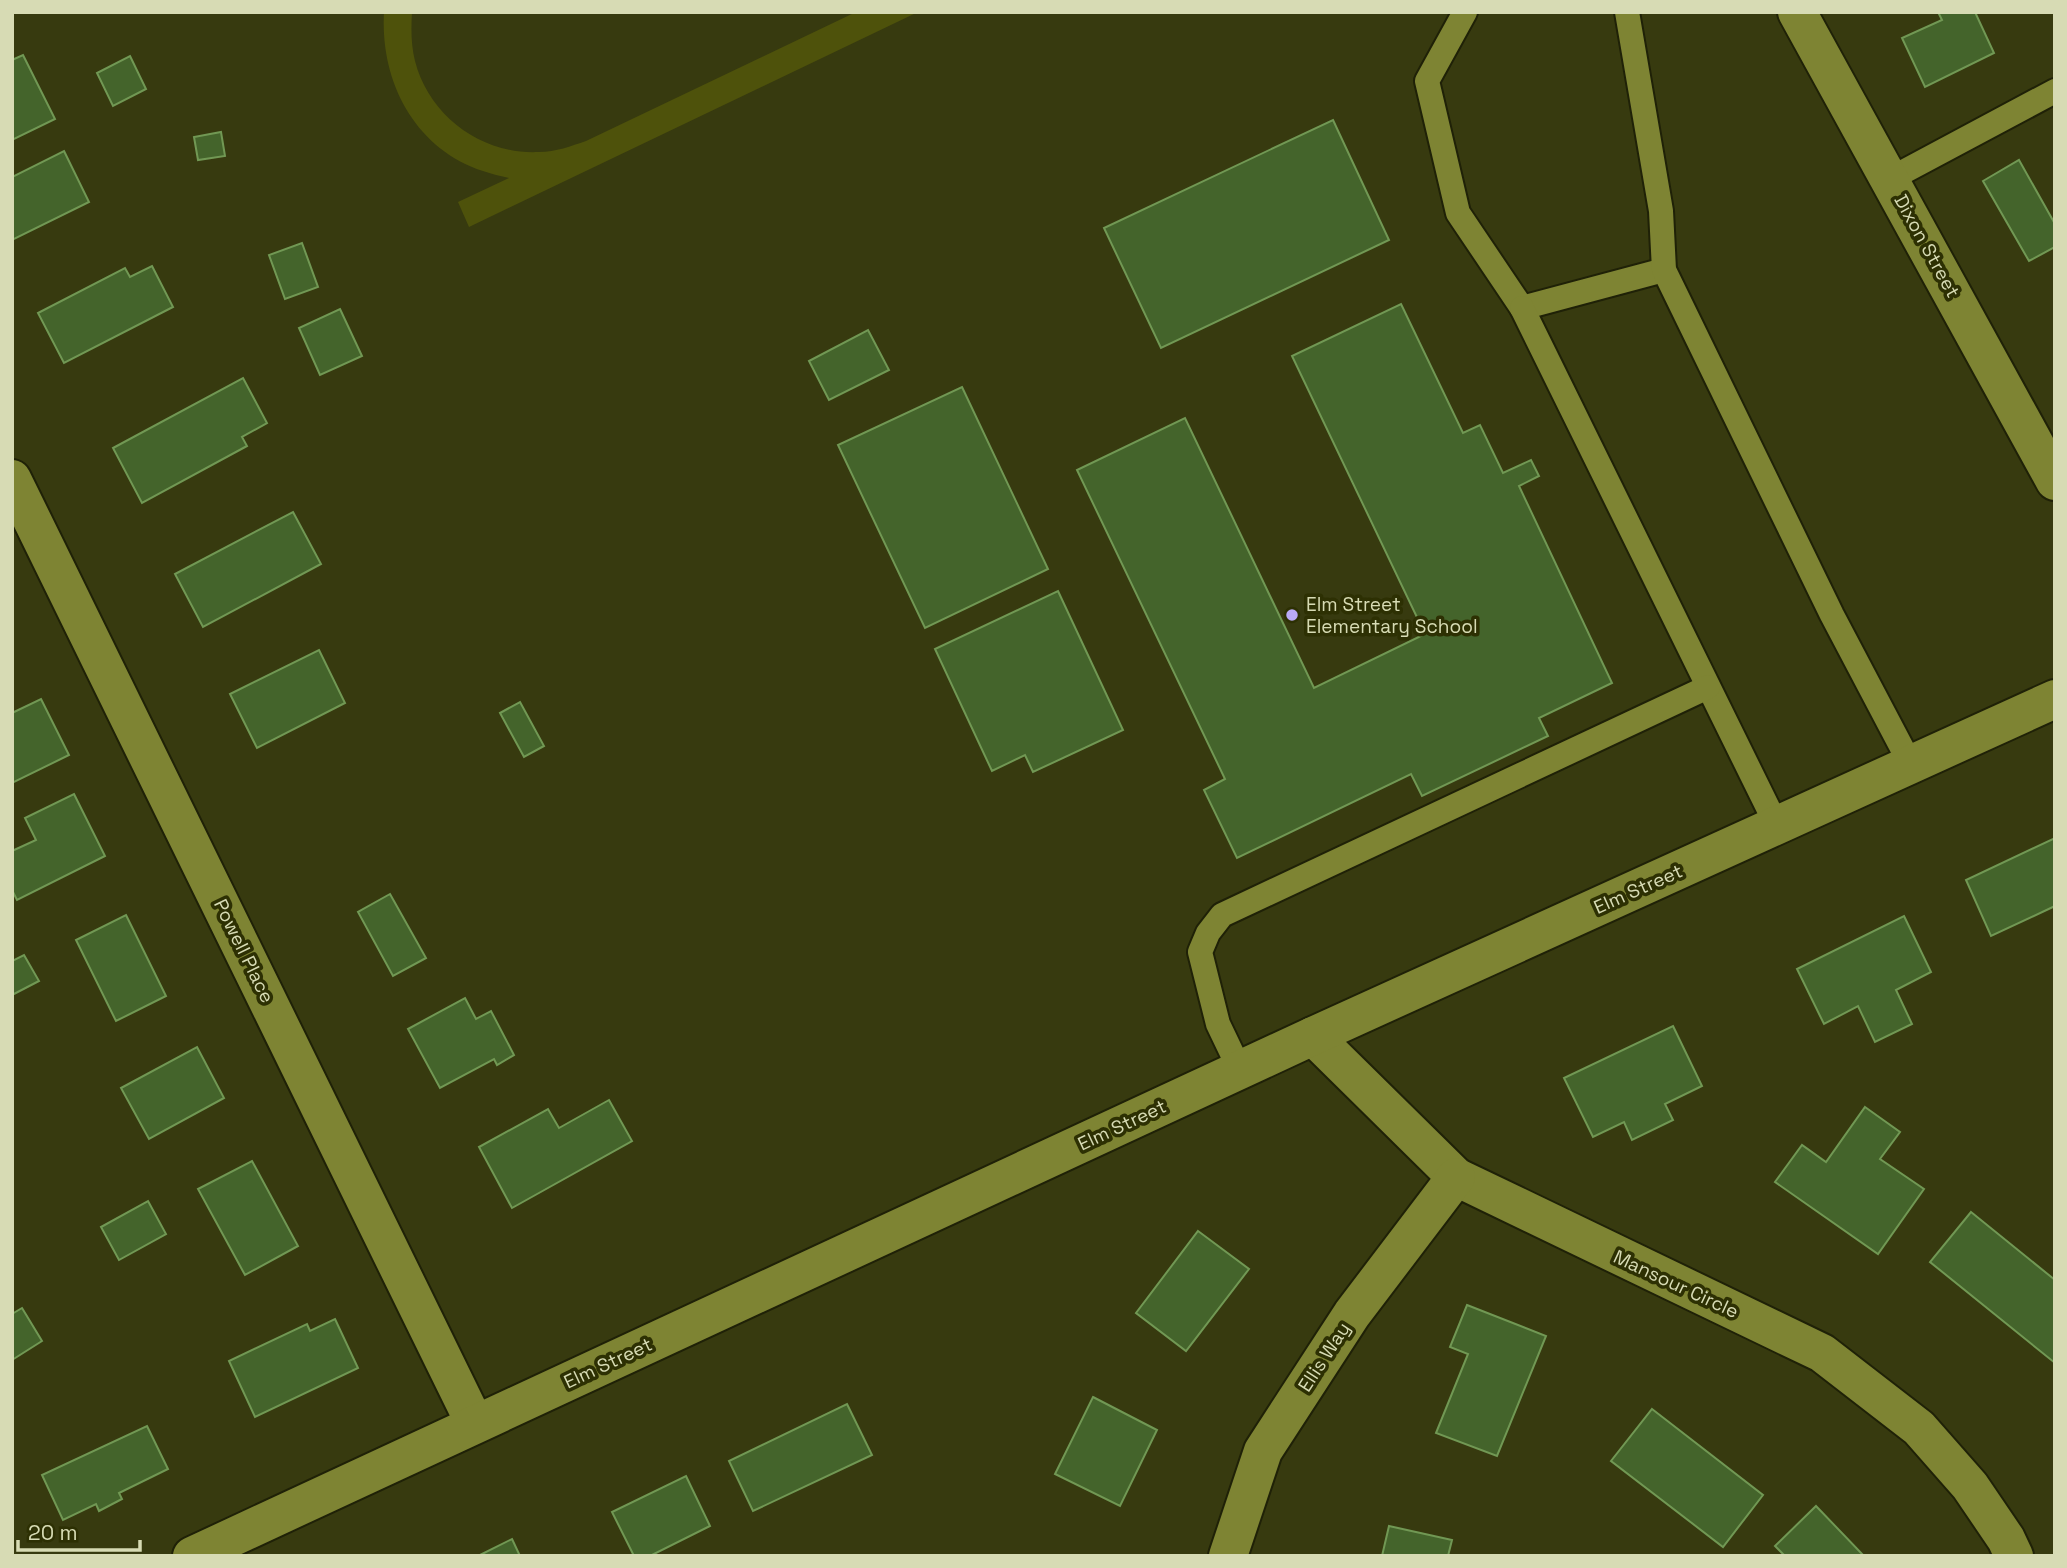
<svg xmlns="http://www.w3.org/2000/svg" width="2067" height="1568" font-family="'Space Grotesk',sans-serif">
	<rect width="100%" height="100%" fill="#373a0f"/>
	<!-- green -->
	<path fill="#4e520b" d="M384,12H412C411,29 411,45 415,61C429,116 482,155 539,152C556,152 571,146 586,141L856,12H918L469,227L458,202L509,178C501,176 491,174 483,171C414,148 380,81 384,12Z"/>
	<!-- building -->
	<g fill="#44642b" stroke="#719854" stroke-width="2">
		<path d="M1938,12H1975L1994,53L1925,87L1902,38L1942,20Z"/>
		<path d="M23,55L55,119L12,140V60Z"/>
		<path d="M130,56L146,89L113,106L97,73Z"/>
		<path d="M1333,120L1389,240L1161,348L1104,228Z"/>
		<path d="M221,132L225,156L198,160L194,137Z"/>
		<path d="M64,151L89,202L12,240V177Z"/>
		<path d="M2019,160L2055,224V247L2029,261L1983,181Z"/>
		<path d="M302,243L318,287L285,299L269,255Z"/>
		<path d="M152,266L173,307L64,363L38,313L125,268L130,277Z"/>
		<path d="M1401,304L1463,433L1480,425L1503,473L1531,460L1539,476L1519,486L1612,683L1539,718L1548,736L1422,796L1411,774L1237,858L1204,790L1225,779L1077,470L1185,418L1314,688L1425,634L1292,356Z"/>
		<path d="M340,309L362,356L320,375L299,328Z"/>
		<path d="M868,330L889,370L829,400L809,361Z"/>
		<path d="M243,378L267,423L242,437L247,446L142,503L113,448Z"/>
		<path d="M962,387L1048,569L925,628L838,445Z"/>
		<path d="M293,512L321,564L203,627L175,574Z"/>
		<path d="M1058,591L1123,730L1033,772L1025,755L992,771L935,649Z"/>
		<path d="M319,650L345,703L257,748L230,694Z"/>
		<path d="M41,699L69,755L12,783V713Z"/>
		<path d="M520,702L544,746L524,757L500,713Z"/>
		<path d="M74,794L105,856L17,900L12,890V851L36,840L25,818Z"/>
		<path d="M2055,838V906L1991,936L1966,880Z"/>
		<path d="M390,894L426,958L393,976L358,912Z"/>
		<path d="M126,915L166,996L116,1021L76,940Z"/>
		<path d="M1904,916L1931,972L1896,990L1912,1024L1875,1042L1858,1006L1824,1024L1797,969Z"/>
		<path d="M24,955L39,981L12,995V961Z"/>
		<path d="M465,998L476,1019L491,1011L514,1055L497,1065L494,1059L440,1088L408,1029Z"/>
		<path d="M1673,1026L1702,1086L1665,1104L1673,1120L1632,1140L1624,1122L1593,1137L1564,1078Z"/>
		<path d="M197,1047L224,1098L149,1139L121,1088Z"/>
		<path d="M609,1100L632,1141L512,1208L479,1147L548,1109L559,1128Z"/>
		<path d="M1865,1107L1900,1132L1880,1159L1924,1189L1878,1254L1775,1182L1802,1145L1826,1162Z"/>
		<path d="M252,1161L298,1246L245,1275L198,1189Z"/>
		<path d="M148,1201L166,1234L119,1260L101,1227Z"/>
		<path d="M1971,1212L2055,1280V1363L1930,1262Z"/>
		<path d="M1198,1231L1249,1269L1186,1351L1136,1313Z"/>
		<path d="M1467,1305L1546,1336L1497,1456L1436,1433L1468,1354L1450,1347Z"/>
		<path d="M22,1308L42,1341L12,1360V1314Z"/>
		<path d="M335,1319L358,1368L255,1417L229,1361L307,1324L310,1331Z"/>
		<path d="M1093,1397L1157,1430L1120,1506L1055,1474Z"/>
		<path d="M847,1404L872,1455L753,1511L729,1461Z"/>
		<path d="M1652,1409L1763,1495L1723,1547L1611,1461Z"/>
		<path d="M147,1426L168,1469L119,1493L122,1499L99,1511L96,1504L63,1520L42,1475Z"/>
		<path d="M686,1476L710,1526L650,1556H634L612,1512Z"/>
		<path d="M1816,1506L1864,1556H1785L1775,1546Z"/>
		<path d="M1389,1526L1452,1540L1448,1556H1382Z"/>
		<path d="M512,1539L520,1556H478Z"/>
	</g>
	<g fill="none" stroke-linecap="round" stroke-linejoin="round">
		<defs>
			<g id="service">
				<path d="M1465,12L1427,81L1458,213L1522,308L1664,270"/>
				<path d="M1627,12L1661,211L1664,270L1832,615L1911,765"/>
				<path d="M1890,179L2055,91"/>
				<path d="M1522,308L1777,826"/>
				<path d="M1240,1070L1218,1024L1200,952L1208,933L1222,915L1708,687"/>
			</g>
			<g id="minor">
				<path d="M1797,12L2055,481"/>
				<path d="M12,479L475,1424"/>
				<path d="M1313,1036L1456,1177L1822,1353L1919,1428L1970,1486L2006,1539L2014,1556"/>
				<path d="M192,1556L1313,1036L2055,699"/>
				<path d="M1228,1556L1263,1451L1352,1314L1456,1177"/>
			</g>
		</defs>
		<!-- service casing -->
		<use href="#service" stroke="#1f2107" stroke-width="28"/>
		<!-- minor casing -->
		<use href="#minor" stroke="#1f2107" stroke-width="42"/>
		<!-- service -->
		<use href="#service" stroke="#7e8433" stroke-width="24"/>
		<!-- minor -->
		<use href="#minor" stroke="#7e8433" stroke-width="38"/>
	</g>
	<!-- markers -->
	<circle fill="#baaaf6" stroke="#2d3003" stroke-width="2.5" cx="1292" cy="615" r="7"/>
	<g text-anchor="middle" dominant-baseline="central" stroke-width="7" stroke-linejoin="round" paint-order="stroke">
		<!-- street labels -->
		<g font-size="19" fill="#d7dbb4" stroke="#2d3003">
			<text transform="translate(1927 246) rotate(61)">Dixon Street</text>
			<text transform="translate(1638 889) rotate(-24)">Elm Street</text>
			<text transform="translate(244 951) rotate(64)">Powell Place</text>
			<text transform="translate(1122 1125) rotate(-25)">Elm Street</text>
			<text transform="translate(1676 1284) rotate(25)">Mansour Circle</text>
			<text transform="translate(1324 1357) rotate(-57)">Ellis Way</text>
			<text transform="translate(608 1363) rotate(-25)">Elm Street</text>
		</g>
		<!-- poi labels -->
		<g font-size="19" fill="#d7dbb4" stroke="#2d3003" text-anchor="start">
			<text x="1306" y="604">Elm Street<tspan x="1306" dy="22">Elementary School</tspan></text>
		</g>
	</g>
	<!-- border -->
	<rect width="2067" height="1568" fill="none" stroke="#d7dbb4" stroke-width="28"/>
	<!-- scale -->
	<path d="M18 1540v10h122v-10" fill="none" stroke="#d7dbb4" stroke-width="3.5"/>
	<text x="28" y="1540" font-size="21" fill="#d7dbb4" stroke="#2d3003" stroke-width="5" paint-order="stroke">20 m</text>
</svg>
